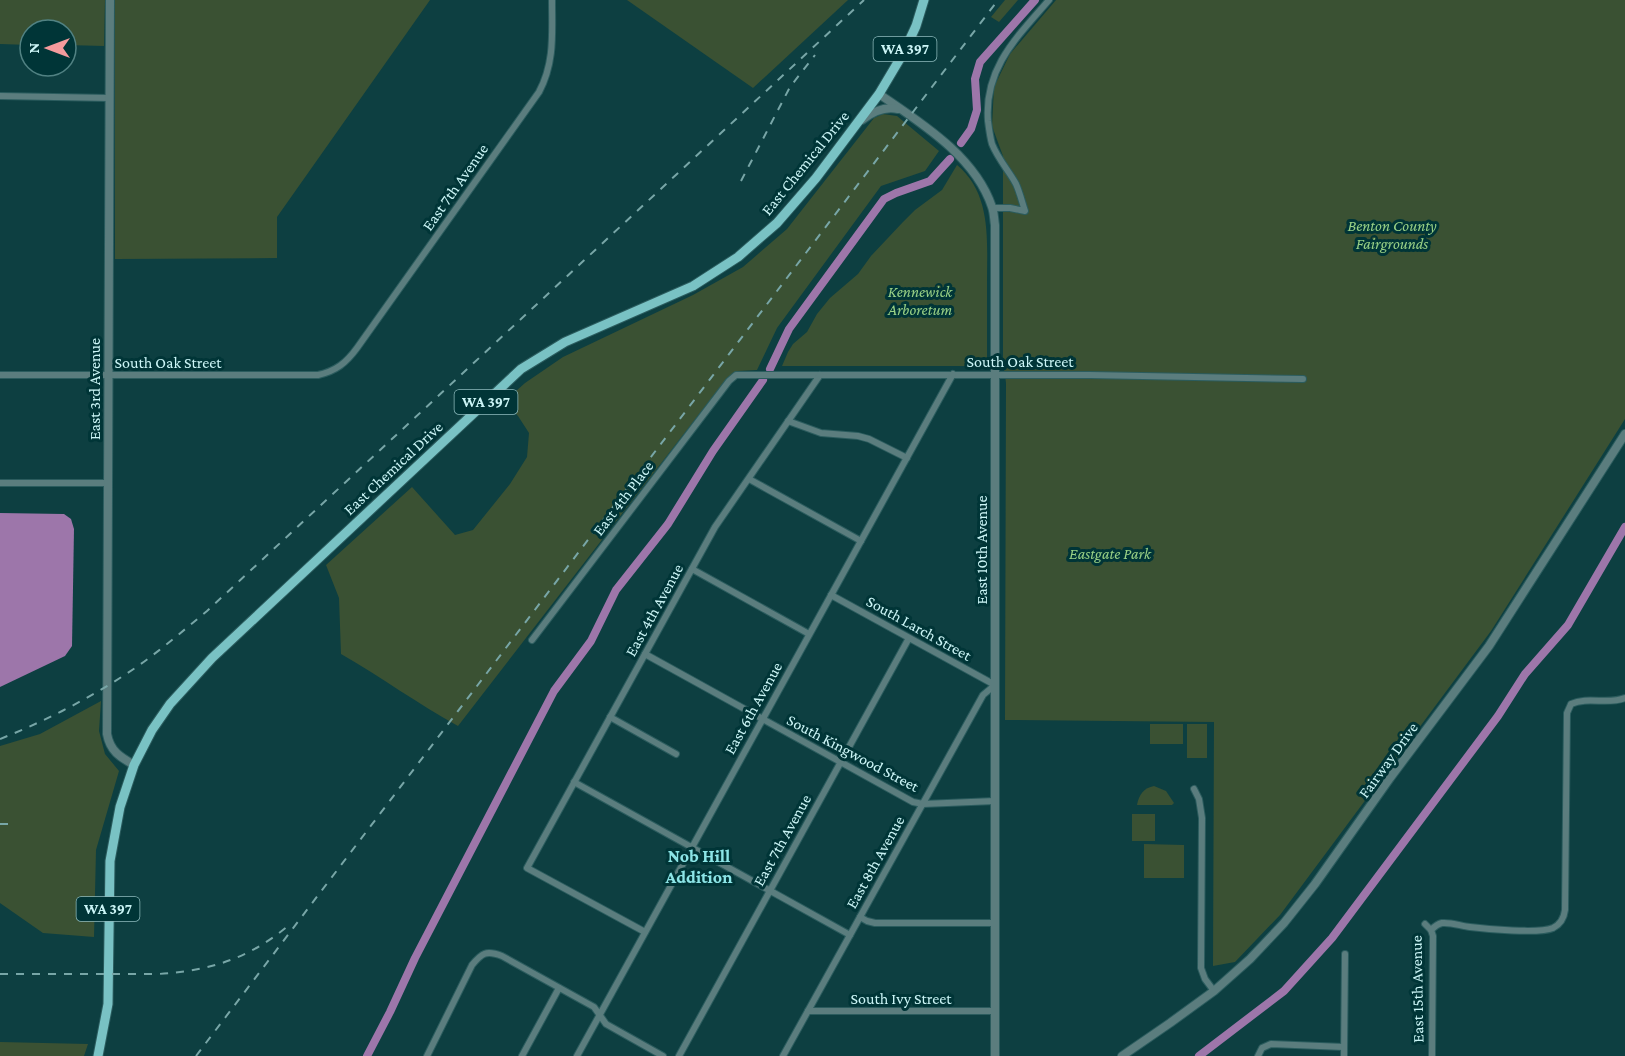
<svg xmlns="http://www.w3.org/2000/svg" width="1625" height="1056" font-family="'Crimson Pro',serif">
	<rect width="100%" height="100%" fill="#0d3f41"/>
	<!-- green -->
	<g fill="#3a5133">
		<path d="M0,0H105L104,46L66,45V30H30V45L0,44Z"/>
		<path d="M115,0H430L277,217V258L115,259Z"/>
		<path d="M627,0H848L753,88Z"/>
		<path d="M1005,0H1018L999,22L991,17Z"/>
		<path d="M1056,0H1625V419L1491,631L1280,915L1235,962L1213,966L1214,722L1005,720L1006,383L1003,361V156L992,126L994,87L1010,54Z"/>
		<path d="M883,114L897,116L939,151L925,171L881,186L777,328L757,370L738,371L727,378L458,726C418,704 381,677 341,654L339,598L326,565L412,487L455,535L473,530L510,484L527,457L529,433L518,416L505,401L525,383L563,357L693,295L743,267L787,229L874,118Z"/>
		<path d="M957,165C992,194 987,241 987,282C987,308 987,335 987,361L981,366H782L788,352L793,344L807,332L817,314L830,298L858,274L871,256L903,222L915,210L942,190Z"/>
		<path d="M101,701L99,731L105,754L119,771L96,850L94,937L43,933L0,903V746L40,734Z"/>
		<rect x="1150" y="724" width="33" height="20"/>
		<rect x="1187" y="724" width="20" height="34"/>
		<path d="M1154,786L1166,791L1174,803L1172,805H1137C1139,794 1144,788 1154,786Z"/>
		<rect x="1132" y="814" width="23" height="27"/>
		<path d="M1144,844L1184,845V878H1144Z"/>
		<path d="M0,1042L88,1044L84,1056H0Z"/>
	</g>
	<!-- water -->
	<path fill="#9d76aa" d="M0,513L64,514L71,519L74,529L72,646L65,656L0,687Z"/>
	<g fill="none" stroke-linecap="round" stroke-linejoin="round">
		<!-- canal -->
		<g stroke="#9d76aa" stroke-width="8">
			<path d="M961,143L971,129L977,110L975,79L980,62L1035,0"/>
			<path d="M770,369L789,329L884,199L896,193L930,181L950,159"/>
			<path d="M367,1056L390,1012L415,958L554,691L591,641L616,590L668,524L713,451L763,380"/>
			<path d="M1199,1056L1284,991L1332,938L1498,716L1525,674L1568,625L1625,527"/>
		</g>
		<defs>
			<g id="minor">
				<path d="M0,96L109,98"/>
				<path d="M993,208H1010L1025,211C1022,202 1020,193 1016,184C1009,171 998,159 992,144C990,137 989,129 988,121C984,68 1017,37 1049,0"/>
				<path d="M0,375H318C336,371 346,363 357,348L539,92C555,62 552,33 552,0"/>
				<path d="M788,421L821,433L858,436L869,439L907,458"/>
				<path d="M749,479L861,541"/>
				<path d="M0,483H108"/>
				<path d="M692,569L809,634"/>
				<path d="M532,640L729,381L736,375H1090L1303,379"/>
				<path d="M645,654L913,802L923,804L995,801"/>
				<path d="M610,717L676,754"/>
				<path d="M574,782L850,935"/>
				<path d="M1194,789L1199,799L1202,818L1201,968L1205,979L1214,991"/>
				<path d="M860,917L867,921L875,923H995"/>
				<path d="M1425,924L1431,930L1433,936L1432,1056"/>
				<path d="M1431,930C1434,927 1438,924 1442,923C1451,922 1461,926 1470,927C1486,929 1539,934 1553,928C1561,924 1564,918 1565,910L1567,713L1571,704C1588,696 1608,705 1625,698"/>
				<path d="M645,932L527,868L715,527L820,375"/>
				<path d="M808,1011H995"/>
				<path d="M427,1056L472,965C482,953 486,950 502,956L594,1007L606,1024L663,1056"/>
				<path d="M522,1056L559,988"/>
				<path d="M577,1056L953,374"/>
				<path d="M679,1056L909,638"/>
				<path d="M783,1056L983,695L995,685L831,595"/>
				<path d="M1258,1056L1262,1048L1271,1044L1344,1047"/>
				<path d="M1344,1056L1345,954"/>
			</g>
			<g id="tertiary">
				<path d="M110,0L107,734C110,751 120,757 134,765"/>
				<path d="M879,94C921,123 975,156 992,207C994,212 994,219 995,225V1056"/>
				<path d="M862,120C872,112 884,106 898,109"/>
				<path d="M1122,1056L1170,1023L1214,991L1250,959L1284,923L1315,884L1390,778L1489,646L1625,434"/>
			</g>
			<path id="primary" d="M98,1056L108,1004L110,861L120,807L134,765L152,730L170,704L212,658L521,369L565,342L693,286L738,257L777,223L816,178L879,94L904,52L916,26L924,0"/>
		</defs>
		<!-- minor casing -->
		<use href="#minor" stroke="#2b5c5e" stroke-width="8"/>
		<!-- tertiary casing -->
		<use href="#tertiary" stroke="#2b5c5e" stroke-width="10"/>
		<!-- primary casing -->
		<use href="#primary" stroke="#2b5c5e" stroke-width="11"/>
		<!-- minor -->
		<use href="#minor" stroke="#5b7d7e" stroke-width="6"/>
		<!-- tertiary -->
		<use href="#tertiary" stroke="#5b7d7e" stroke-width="8"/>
		<!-- primary -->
		<use href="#primary" stroke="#79c2c4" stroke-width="9"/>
		<!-- rail -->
		<g stroke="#78a6a7" stroke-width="2" stroke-dasharray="8 8" stroke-linecap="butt">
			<path d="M741,181L790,87L815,55"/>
			<path d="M0,739C48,720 96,695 138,666C162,649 184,630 207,611L864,0"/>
			<path d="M0,824H9"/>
			<path d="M0,974H158C209,971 248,959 288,926"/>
			<path d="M196,1056L998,0"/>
		</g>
	</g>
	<g text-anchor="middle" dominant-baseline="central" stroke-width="6" stroke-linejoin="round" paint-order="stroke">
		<!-- shield labels -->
		<g fill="#003537" stroke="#8ebbbd" stroke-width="1.5">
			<rect x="873.5" y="37" width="63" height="24" rx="4.5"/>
			<rect x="454.5" y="390" width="63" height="24" rx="4.5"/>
			<rect x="76.5" y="897" width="63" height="24" rx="4.5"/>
		</g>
		<g font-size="15" font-weight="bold" fill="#cbf5f6">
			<text x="905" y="49">WA 397</text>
			<text x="486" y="402">WA 397</text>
			<text x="108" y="909">WA 397</text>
		</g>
		<!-- street labels -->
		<g font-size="16" fill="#cbf5f6" stroke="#003537">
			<text transform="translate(805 163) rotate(-51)">East Chemical Drive</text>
			<text transform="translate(455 187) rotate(-55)">East 7th Avenue</text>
			<text x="1020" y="361">South Oak Street</text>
			<text x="168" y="362">South Oak Street</text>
			<text transform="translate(94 389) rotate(-90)">East 3rd Avenue</text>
			<text transform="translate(393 468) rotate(-43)">East Chemical Drive</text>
			<text transform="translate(623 498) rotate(-53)">East 4th Place</text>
			<text transform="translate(981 550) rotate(-90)">East 10th Avenue</text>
			<text transform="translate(654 610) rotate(-61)">East 4th Avenue</text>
			<text transform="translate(919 628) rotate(29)">South Larch Street</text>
			<text transform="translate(753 708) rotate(-61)">East 6th Avenue</text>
			<text transform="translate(853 753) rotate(28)">South Kingwood Street</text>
			<text transform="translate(1388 760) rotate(-54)">Fairway Drive</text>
			<text transform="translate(782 840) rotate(-61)">East 7th Avenue</text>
			<text transform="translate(875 862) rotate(-61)">East 8th Avenue</text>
			<text transform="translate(1417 989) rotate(-91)">East 15th Avenue</text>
			<text x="901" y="998">South Ivy Street</text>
		</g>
		<!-- park labels -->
		<g font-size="16" font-style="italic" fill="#98d085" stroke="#003537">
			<text x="1392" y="225">Benton County<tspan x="1392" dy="18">Fairgrounds</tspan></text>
			<text x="920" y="291">Kennewick<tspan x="920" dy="18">Arboretum</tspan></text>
			<text x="1110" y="553">Eastgate Park</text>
		</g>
		<!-- neighbourhood labels -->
		<g font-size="18" font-weight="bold" fill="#8ce5e7" stroke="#003537">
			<text x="699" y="856">Nob Hill<tspan x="699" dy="21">Addition</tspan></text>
		</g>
	</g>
	<!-- north arrow -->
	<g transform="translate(48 48) rotate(270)"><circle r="28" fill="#003537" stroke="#518283" stroke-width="1.5"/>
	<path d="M0-4.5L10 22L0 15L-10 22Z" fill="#f59b9d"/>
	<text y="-9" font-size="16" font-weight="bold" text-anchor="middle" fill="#cbf5f6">N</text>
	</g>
</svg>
